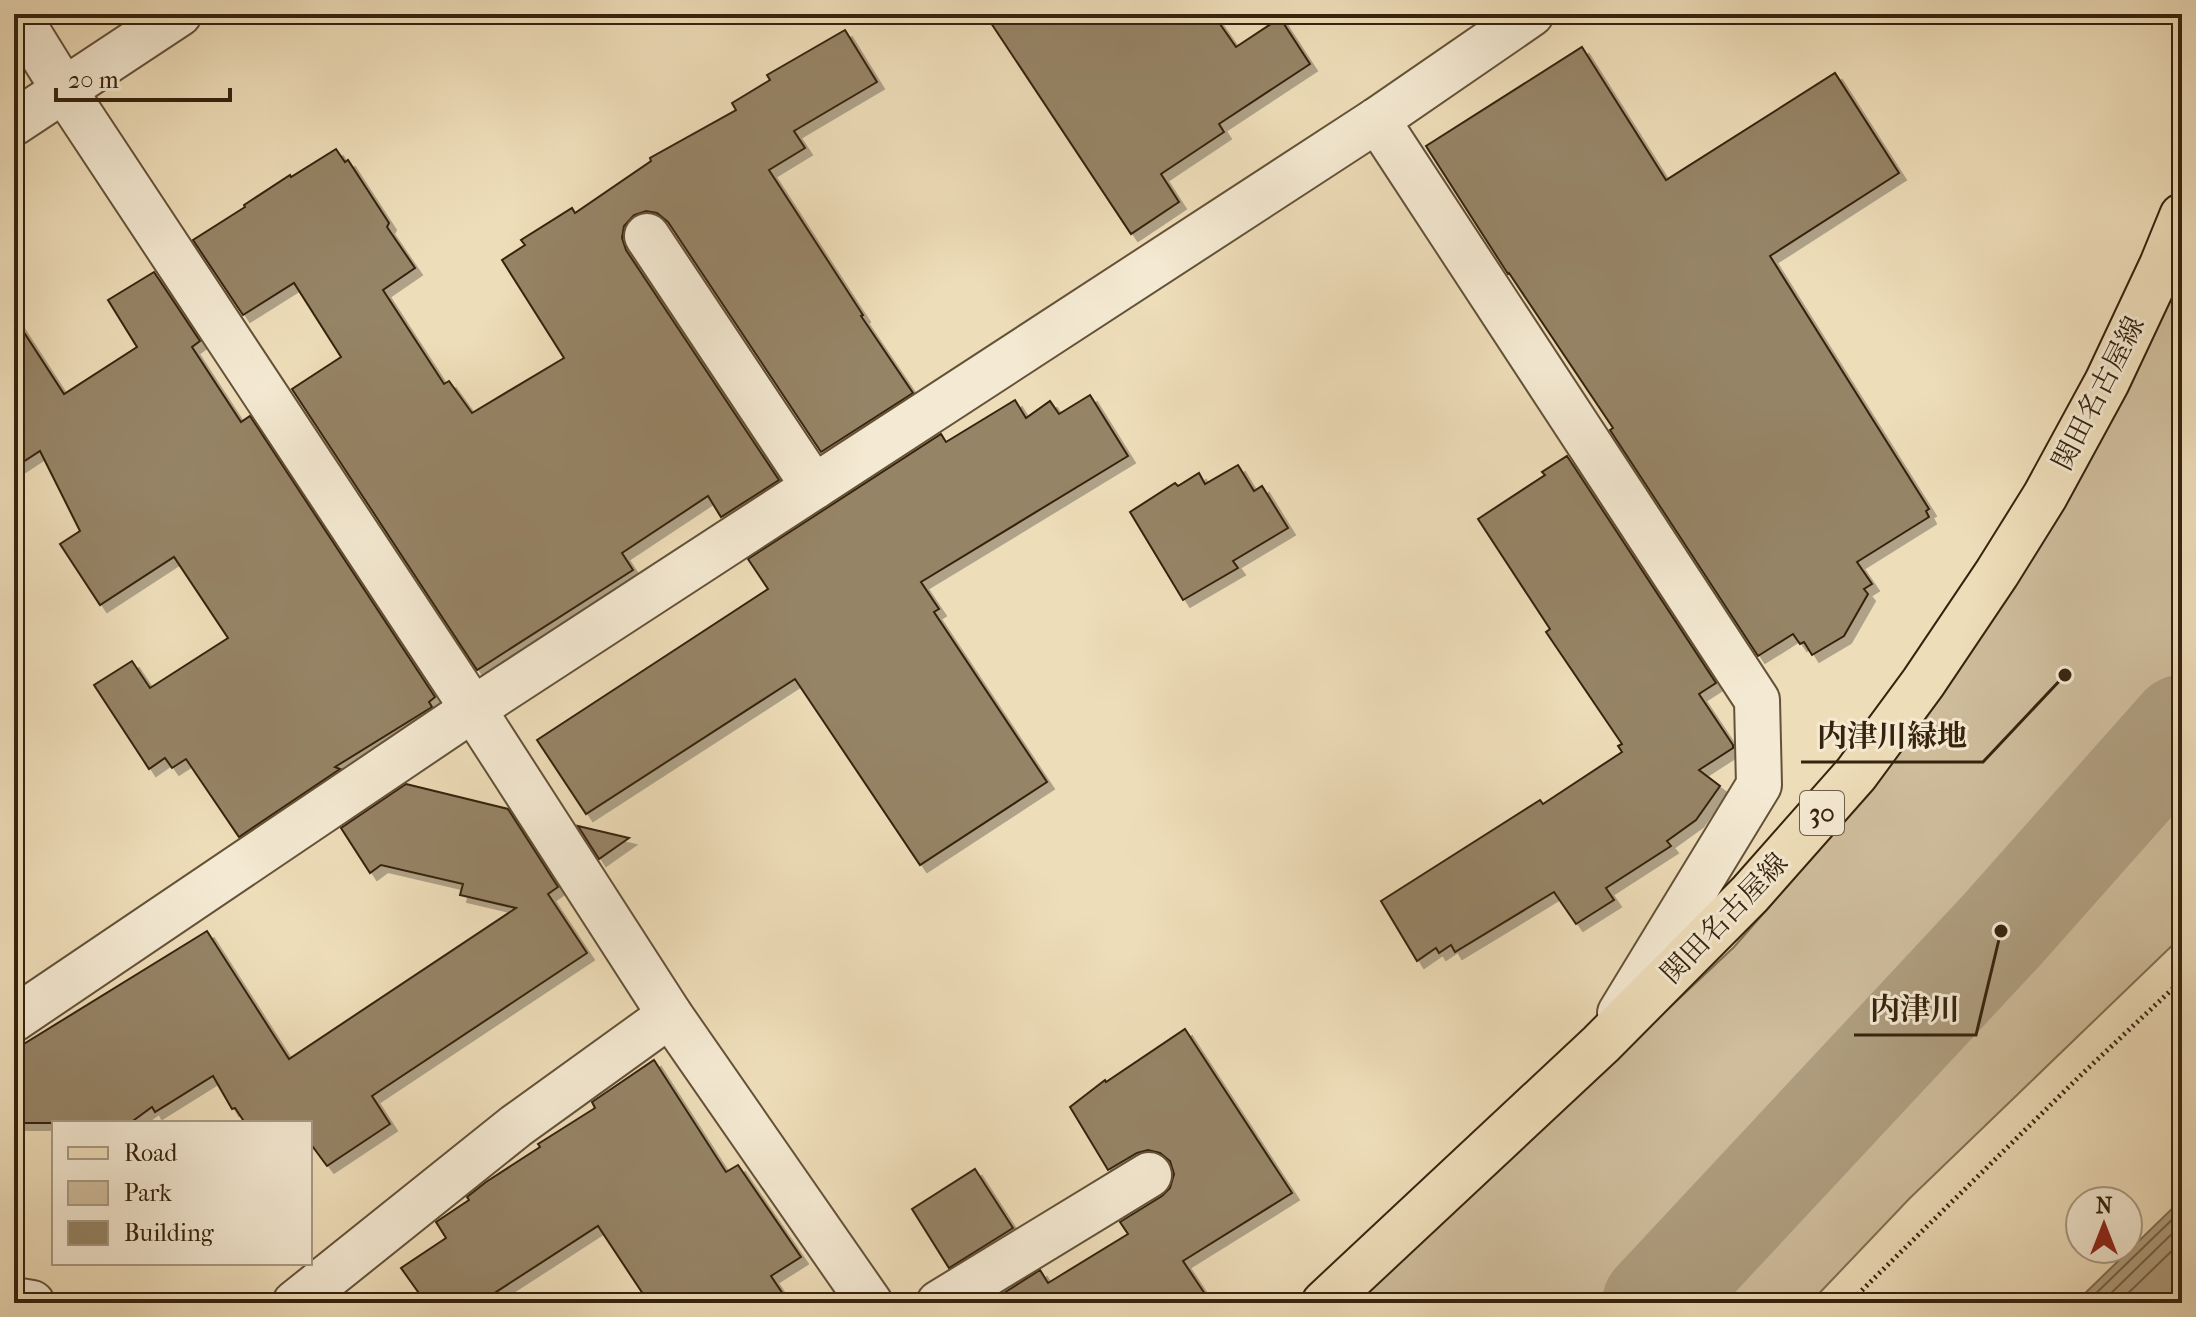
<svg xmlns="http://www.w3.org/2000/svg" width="2196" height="1317" font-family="'IM FELL French Canon','Noto Serif JP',serif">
	<defs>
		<filter id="shadow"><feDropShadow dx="7" dy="7" stdDeviation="0" flood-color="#0004"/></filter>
	</defs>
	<rect width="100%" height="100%" fill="#eeddb9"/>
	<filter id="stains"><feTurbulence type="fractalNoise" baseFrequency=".0025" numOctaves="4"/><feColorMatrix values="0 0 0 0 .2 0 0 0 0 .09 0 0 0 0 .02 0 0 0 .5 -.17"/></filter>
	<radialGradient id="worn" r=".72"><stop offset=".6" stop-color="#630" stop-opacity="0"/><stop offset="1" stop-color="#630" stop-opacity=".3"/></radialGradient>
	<!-- green -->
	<path fill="#cfbd9c" stroke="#827054" stroke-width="2" d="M2182,248V936L1909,1199L1810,1303H1355L1734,947L1852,813L2044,536Z"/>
	<!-- water -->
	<path fill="#af9e7f" stroke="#7f6d51" stroke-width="2" d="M2182,1199V1303H2075Z"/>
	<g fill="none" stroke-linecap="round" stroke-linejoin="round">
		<!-- shore -->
		<g stroke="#726046" stroke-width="2">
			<path d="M2086,1303L2182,1210"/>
			<path d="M2101,1303L2182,1224"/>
			<path d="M2118,1303L2182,1241"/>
		</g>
		<!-- river -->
		<path stroke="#af9e7f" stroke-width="104" d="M1654,1303L2001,931L2182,727"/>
	</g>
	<!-- building -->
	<g fill="#968466" stroke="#36230d" stroke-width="2" filter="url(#shadow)">
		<path d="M985,14H1213L1236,47L1280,18L1310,64L1219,124L1224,132L1161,174L1179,202L1131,234Z"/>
		<path d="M845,30L877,82L794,131L805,148L769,170L863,315L861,316L913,393L821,452L668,222L657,213L646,211L634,215L624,226L622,238L626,250L779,480L721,517L708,496L622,553L633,570L477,670L292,389L341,357L294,283L243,315L193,240L245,207L244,205L290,175L291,177L336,149L345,162L348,160L389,223L387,227L415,268L383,290L444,384L449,381L472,413L564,358L502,260L525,245L521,240L572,208L575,213L651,161L650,158L736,110L732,103L770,80L767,75Z"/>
		<path d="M1582,47L1666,180L1835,73L1899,173L1770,256L1929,509L1926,511L1929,517L1857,562L1872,584L1864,589L1868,594L1844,636L1812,655L1804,642L1800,644L1793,634L1758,656L1610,430L1613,428L1509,273L1508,274L1426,146Z"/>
		<path d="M154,272L200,341L192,347L241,422L250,416L435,697L429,702L432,707L335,767L340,769L239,837L186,759L172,768L165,758L149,769L94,685L132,661L150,688L228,638L174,557L100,605L60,544L80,531L40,451L14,468V317L64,394L137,347L108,300Z"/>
		<path d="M1090,395L1128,456L921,582L939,609L934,612L1047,782L920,865L795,679L586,814L537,740L768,589L748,559L941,434L946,442L1015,400L1026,418L1050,401L1059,414Z"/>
		<path d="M1567,456L1716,683L1699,694L1733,745V748L1699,770L1720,786L1696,820L1667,841L1671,846L1606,888L1614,900L1576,924L1554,892L1455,952L1451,945L1439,953L1436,948L1417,961L1381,901L1540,800L1543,804L1622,752L1618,746L1622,744L1546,632L1550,629L1478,519L1545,475L1542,472Z"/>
		<path d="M1238,465L1254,491L1262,486L1288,528L1233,561L1238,568L1183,600L1130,512L1175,483L1178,486L1199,473L1205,484Z"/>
		<path d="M406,784L508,809L558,887L548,894L587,953L372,1096L390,1124L327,1166L310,1143V1123H245L235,1108L232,1109L213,1076L155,1112L152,1107L130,1123H14V1050L207,931L289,1059L516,908L460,895L463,884L381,865L370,873L341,828Z"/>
		<path d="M578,826L629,838L599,859Z"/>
		<path d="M1185,1029L1292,1193L1183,1261L1211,1303H1003L999,1296L1040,1270L1048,1283L1128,1234L1120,1222L1162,1196L1170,1188L1174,1174L1170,1161L1160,1153L1148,1150L1137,1153L1108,1170L1070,1107L1105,1080L1106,1082Z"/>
		<path d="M654,1060L726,1172L738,1165L801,1257L771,1276L789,1303H649L598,1226L479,1303H426L401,1268L446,1238L436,1222L469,1200L467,1197L486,1182L540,1147L538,1144L595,1108L592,1102Z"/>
		<path d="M975,1169L1013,1228L949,1268L912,1209Z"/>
	</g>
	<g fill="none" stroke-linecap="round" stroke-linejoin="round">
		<defs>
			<g id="minor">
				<path d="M17,14L64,90L473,709L670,1015L870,1303"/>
				<path d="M1377,120L1757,700L1759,785L1620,1013"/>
				<path d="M14,123L179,14"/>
				<path d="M647,236L814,487"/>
				<path d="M14,1019L473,709L1377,120L1531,14"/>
				<path d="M14,1300L32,1303"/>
				<path d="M295,1303L516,1126L670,1015"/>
				<path d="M939,1303L1149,1175"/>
			</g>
			<path id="major" d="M1324,1303L1601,1044L1750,894L1856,774L1923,683L1997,573L2045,496L2107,382L2162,265L2182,216"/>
		</defs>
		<!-- minor casing -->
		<use href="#minor" stroke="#645238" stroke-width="48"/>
		<!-- major casing -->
		<use href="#major" stroke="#36230d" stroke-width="48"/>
		<!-- path -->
		<path stroke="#36230d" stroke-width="5" stroke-dasharray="2 4" stroke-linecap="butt" d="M1849,1303L2083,1073L2182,980"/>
		<!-- minor -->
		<use href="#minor" stroke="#f4e9d2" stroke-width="44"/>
		<!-- major -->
		<use href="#major" stroke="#eeddb9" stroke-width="44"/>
	</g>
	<g text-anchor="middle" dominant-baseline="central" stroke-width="6" stroke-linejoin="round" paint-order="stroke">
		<!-- shield labels -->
		<rect fill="#f4e9d2" stroke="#6f5e48" stroke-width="2" x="1800" y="791" width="44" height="44" rx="6"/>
		<g font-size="26" font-weight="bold" fill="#36230d">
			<text x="1822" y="813">30</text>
		</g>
		<!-- street labels -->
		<g font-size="28" fill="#36230d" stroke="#f4e9d2">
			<text transform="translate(2098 393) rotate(-63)">関田名古屋線</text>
			<text transform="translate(1724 918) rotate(-46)">関田名古屋線</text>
		</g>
	</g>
	<!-- callouts -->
	<path fill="none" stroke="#36230d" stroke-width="3" d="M2065 675L1983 762H1801M2001 931L1976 1035H1854"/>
	<g fill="#36230d" stroke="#f4e9d2" stroke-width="3">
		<circle cx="2065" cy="675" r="8"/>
		<circle cx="2001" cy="931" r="8"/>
	</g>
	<g font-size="30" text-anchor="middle" font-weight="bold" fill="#36230d" stroke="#f4e9d2" stroke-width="6" stroke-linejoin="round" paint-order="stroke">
		<text x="1892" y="746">内津川緑地</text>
		<text x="1915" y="1019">内津川</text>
	</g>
	<!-- margin -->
	<rect width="2196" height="1317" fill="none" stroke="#eeddb9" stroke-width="48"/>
	<rect x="16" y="16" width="2164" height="1285" fill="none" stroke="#36230d" stroke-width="4"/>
	<rect x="24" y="24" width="2148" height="1269" fill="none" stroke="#36230d" stroke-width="2"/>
	<!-- legend -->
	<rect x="52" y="1121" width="260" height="144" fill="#f4e9d2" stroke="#a89a83" stroke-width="2"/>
	<rect x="68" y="1147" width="40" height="12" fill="#eeddb9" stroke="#a89a83" stroke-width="2"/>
	<text x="124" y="1161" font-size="24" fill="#36230d">Road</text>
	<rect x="68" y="1181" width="40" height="24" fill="#cfbd9c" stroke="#a89a83" stroke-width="2"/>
	<text x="124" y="1201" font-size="24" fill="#36230d">Park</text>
	<rect x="68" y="1221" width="40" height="24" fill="#968466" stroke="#a89a83" stroke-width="2"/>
	<text x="124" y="1241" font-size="24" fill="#36230d">Building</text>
	<!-- north arrow -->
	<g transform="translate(2104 1225)"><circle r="38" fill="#f4e9d2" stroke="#a89a83" stroke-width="2"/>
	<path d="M0-6L14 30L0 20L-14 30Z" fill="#8f2418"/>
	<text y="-12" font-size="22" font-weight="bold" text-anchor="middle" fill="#36230d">N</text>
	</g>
	<!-- scale -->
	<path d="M56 88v12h174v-12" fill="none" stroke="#36230d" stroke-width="4"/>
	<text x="68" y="88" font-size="24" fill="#36230d" stroke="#f4e9d2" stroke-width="6" paint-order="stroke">20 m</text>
	<rect width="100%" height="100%" filter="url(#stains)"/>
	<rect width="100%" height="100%" fill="url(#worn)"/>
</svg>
